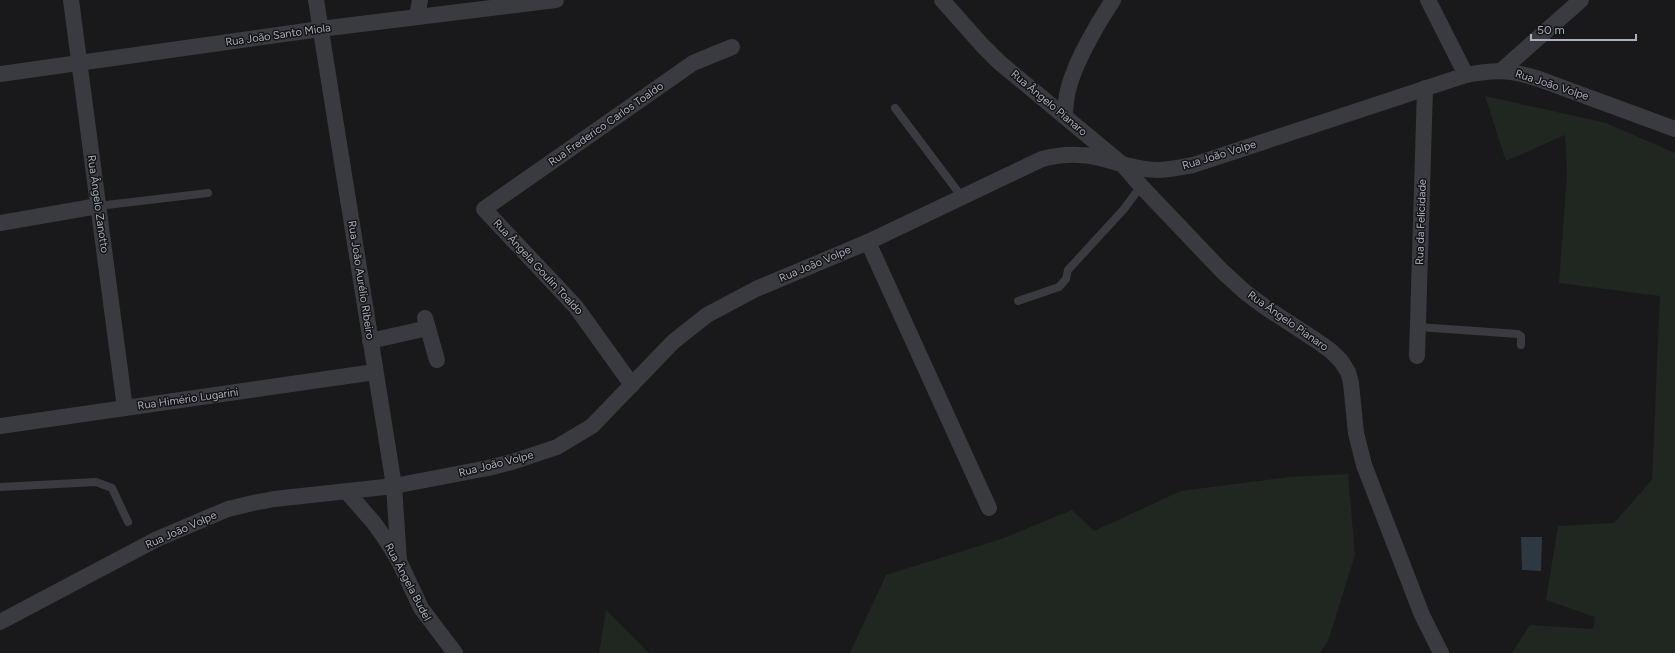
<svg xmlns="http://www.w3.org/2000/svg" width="1675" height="653" font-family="Figtree,sans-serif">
	<rect width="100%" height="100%" fill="#19191c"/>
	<!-- green -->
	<g fill="#1f2720">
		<path d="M1485,96L1606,123L1675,153V653H1512L1530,625L1593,629L1595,617L1546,600L1558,526L1614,523L1652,480L1660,296L1559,283L1567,174L1565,135L1506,161Z"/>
		<path d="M1348,474L1355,555L1328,641L1320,653H850L886,575L1004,538L1072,510L1094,531L1181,491L1289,477Z"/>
		<path d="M606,610L649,653H599Z"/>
	</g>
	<!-- water -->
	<path fill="#2e3841" d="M1521,537H1542L1541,571L1522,570Z"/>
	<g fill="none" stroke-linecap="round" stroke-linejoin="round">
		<!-- lane -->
		<g stroke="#3a3b41" stroke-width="8">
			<path d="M895,108L962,197"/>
			<path d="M98,206L208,193"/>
			<path d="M1018,301L1059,287L1066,279L1068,270L1124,209L1141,186"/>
			<path d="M1418,327L1518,334L1521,336V345"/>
			<path d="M0,487L96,482L112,488L128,522"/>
		</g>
		<!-- street -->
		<g stroke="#3a3b41" stroke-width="16">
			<path d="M71,0L125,408"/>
			<path d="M316,0L394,486L399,561"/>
			<path d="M942,0L982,45L999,62L1123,165L1141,186L1222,271L1245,292L1265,307L1317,341L1331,351L1341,361L1348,372L1351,383L1356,433L1364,465L1422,615L1441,653"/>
			<path d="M1428,0L1466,75"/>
			<path d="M417,16L420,0"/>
			<path d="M1502,70L1581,0"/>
			<path d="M0,74L320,29L556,0"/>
			<path d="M1065,116C1065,109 1066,102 1067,95C1072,67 1097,24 1113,0"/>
			<path d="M0,223L98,206"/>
			<path d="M868,242L989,508"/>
			<path d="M425,318L437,360"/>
			<path d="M370,341L428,328"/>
			<path d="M1417,356L1425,88"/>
			<path d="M632,385L576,307L484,209L693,63L732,47"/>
			<path d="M0,426L375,372"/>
			<path d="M347,492L374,523L386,540L399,561L421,608L455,653"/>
			<path d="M0,622L157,539L228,509L253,503L274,499L394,486L488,468L512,462L557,447L592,426L673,342L707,315L756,289L868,242L1042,159C1061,154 1080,153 1100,158C1119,163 1137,170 1157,170C1169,170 1181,167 1193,165L1466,75C1496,69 1510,70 1539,79L1675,129"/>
		</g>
	</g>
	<g text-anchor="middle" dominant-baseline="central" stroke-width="3" stroke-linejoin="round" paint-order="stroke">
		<!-- street labels -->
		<g font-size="11" fill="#abb0bc" stroke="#141417">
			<text transform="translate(278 35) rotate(-8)">Rua João Santo Miola</text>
			<text transform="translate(1552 85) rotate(18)">Rua João Volpe</text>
			<text transform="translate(1049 103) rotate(40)">Rua Ângelo Pianaro</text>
			<text transform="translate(606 124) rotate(-35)">Rua Frederico Carlos Toaldo</text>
			<text transform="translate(1219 155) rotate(-17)">Rua João Volpe</text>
			<text transform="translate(98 204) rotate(82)">Rua Ângelo Zanotto</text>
			<text transform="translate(1421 222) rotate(-88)">Rua da Felicidade</text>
			<text transform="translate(815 264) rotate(-23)">Rua João Volpe</text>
			<text transform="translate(538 267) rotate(47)">Rua Ângela Goulin Toaldo</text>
			<text transform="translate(361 280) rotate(81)">Rua João Aurélio Ribeiro</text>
			<text transform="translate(1288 321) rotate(35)">Rua Ângelo Pianaro</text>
			<text transform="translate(188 399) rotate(-8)">Rua Himério Lugarini</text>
			<text transform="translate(496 464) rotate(-14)">Rua João Volpe</text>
			<text transform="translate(181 530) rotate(-24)">Rua João Volpe</text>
			<text transform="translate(408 582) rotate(62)">Rua Ângela Budel</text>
		</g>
	</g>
	<!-- scale -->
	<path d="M1531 34v6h105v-6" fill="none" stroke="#abb0bc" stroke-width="2"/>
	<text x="1537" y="34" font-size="12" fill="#abb0bc" stroke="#141417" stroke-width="3" paint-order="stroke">50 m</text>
</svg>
